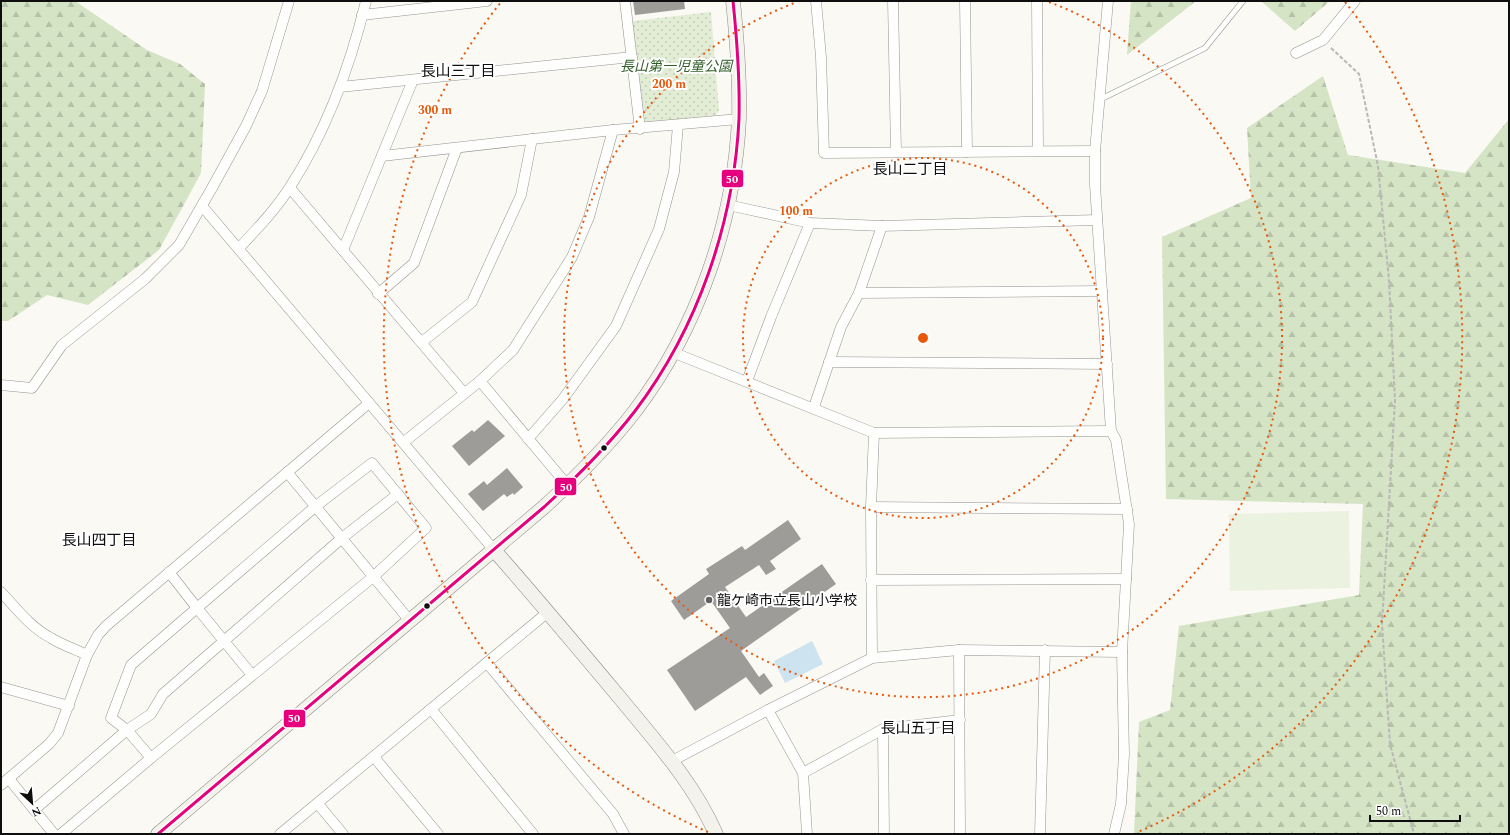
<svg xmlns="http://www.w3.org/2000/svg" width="1510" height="835" font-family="Spectral,'Noto Sans JP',serif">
	<defs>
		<pattern id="forest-firs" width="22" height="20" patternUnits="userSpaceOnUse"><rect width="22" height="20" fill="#d4e4c5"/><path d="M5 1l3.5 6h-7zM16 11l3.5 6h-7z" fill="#b5c2a8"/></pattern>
		<pattern id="park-dots" width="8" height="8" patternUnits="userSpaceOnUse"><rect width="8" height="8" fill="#e3edd6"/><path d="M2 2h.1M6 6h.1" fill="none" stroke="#c2cab6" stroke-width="1.8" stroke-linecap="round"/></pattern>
	</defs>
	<rect width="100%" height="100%" fill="#faf9f4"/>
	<!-- forest -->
	<g fill="url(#forest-firs)">
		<path d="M1,1H75L147,50L180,64L205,84L201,173L187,199L159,250L88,305L47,295L8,321H1Z"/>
		<path d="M1131,1H1196L1127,55Z"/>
		<path d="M1263,1H1330L1295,31L1262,2Z"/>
		<path d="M1323,76L1348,155L1465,173L1509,119V834H1134L1139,722L1170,710L1179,626L1359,595L1363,504L1166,499L1162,237L1251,198L1247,128Z"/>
	</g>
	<!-- park -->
	<path fill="url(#park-dots)" d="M711,12L719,110L715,117L643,125L632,21Z"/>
	<!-- pitch -->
	<path fill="#ecf2e0" d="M1349,511L1350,588L1230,591L1229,514Z"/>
	<!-- water -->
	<path fill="#cee3f0" d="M812,641L823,664L785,683L774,661Z"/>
	<!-- building -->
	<g fill="#9e9c99">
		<path d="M633,1H684L685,9L635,15Z"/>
		<path d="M488,420L505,436L469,466L452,446L472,430L474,432Z"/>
		<path d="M507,468L523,487L514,495L513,493L507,497L504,494L483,511L468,494L484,481L487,485Z"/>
		<path d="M788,520L801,539L770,561L776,569L766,575L759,565L725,587L746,617L822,564L836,584L741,651L759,677L764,673L773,686L760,695L746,677L695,711L667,670L730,628L711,601L684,620L671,601L709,574L706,569L742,546L745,550Z"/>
	</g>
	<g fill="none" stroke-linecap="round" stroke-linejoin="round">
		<defs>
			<path id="lane" d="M1101,99L1205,48L1243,1"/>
			<g id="street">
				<path d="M625,1L640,129"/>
				<path d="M816,1L821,57L824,153L1095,151"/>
				<path d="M893,1L896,152"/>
				<path d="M965,1L967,152"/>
				<path d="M1037,1L1038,151"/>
				<path d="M1108,1L1095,151V185L1111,431L1116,440L1129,524L1122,652L1124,755L1121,804L1114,834"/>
				<path d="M362,15L487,1"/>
				<path d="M1296,53L1323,40L1355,1"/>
				<path d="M340,87L632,57"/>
				<path d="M382,156L613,130L739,119"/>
				<path d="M290,188L464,393"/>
				<path d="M728,205L810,223L882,226L1097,220"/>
				<path d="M202,206L494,550"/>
				<path d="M239,248C257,229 276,209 290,187C327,130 350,67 366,1"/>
				<path d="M343,250L413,80"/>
				<path d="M859,293L1102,291"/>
				<path d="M378,294L414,263L457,148"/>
				<path d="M422,342L472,302L521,195L532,139"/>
				<path d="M672,352L874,433L871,507L872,658"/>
				<path d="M829,362L1107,364"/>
				<path d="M480,381L568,486"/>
				<path d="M747,381L771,317L810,223"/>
				<path d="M1,385L32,388L62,345L145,279L179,245L212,188L246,126L262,91L289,1"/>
				<path d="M814,407L841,327L859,293L882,226"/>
				<path d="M874,433L1111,431"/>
				<path d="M528,439L563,399L616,326L659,229L674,172L678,125"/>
				<path d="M404,442L480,381L513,350L572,257L589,217L613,130"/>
				<path d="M287,472L410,621"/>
				<path d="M871,507L1127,509"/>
				<path d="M871,580L1126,579"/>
				<path d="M1,592C16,608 30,627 51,638C62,645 75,649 87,655"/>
				<path d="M959,650L960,834"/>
				<path d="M487,663L613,814L624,834"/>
				<path d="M1,687L69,706"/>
				<path d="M431,709L533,834"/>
				<path d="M768,710L803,773L807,834"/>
				<path d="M883,729L884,834"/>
				<path d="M374,757L438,834"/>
				<path d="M151,758L373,577L426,528L372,463L316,506L197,608L169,572"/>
				<path d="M672,761L768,710L872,658L959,650L1122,652"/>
				<path d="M803,773L883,729L960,720"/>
				<path d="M9,779L54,834"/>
				<path d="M1,785L49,744L58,733L87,655L98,635L106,626L369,403"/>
				<path d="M318,804L343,834"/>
				<path d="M34,810L127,730L151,714L163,694L224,641L252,675"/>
				<path d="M61,834L151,758L127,730L111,718L131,665L197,608L224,641L342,538L398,494"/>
				<path d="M280,834L548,612"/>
				<path d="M1040,834L1045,650"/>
			</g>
			<g id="secondary">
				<path d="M494,550C537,599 579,649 620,698C656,742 693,782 716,834"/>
				<path d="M158,834L544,507C577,477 608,446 635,411C698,328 734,222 739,119C740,79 737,40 733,1"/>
			</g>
		</defs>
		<!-- lane casing -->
		<use href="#lane" stroke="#949492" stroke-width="6"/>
		<!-- street casing -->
		<use href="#street" stroke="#949492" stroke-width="11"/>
		<!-- secondary casing -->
		<use href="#secondary" stroke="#8b8a88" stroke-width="15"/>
		<!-- path -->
		<path stroke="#b8b8b7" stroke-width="2" stroke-dasharray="4 2" stroke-linecap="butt" d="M1331,48L1359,74L1378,166L1389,280L1395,400L1382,624L1390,744L1414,834"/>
		<!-- lane -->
		<use href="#lane" stroke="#fefefd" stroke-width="5"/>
		<!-- street -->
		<use href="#street" stroke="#fefefd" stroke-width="10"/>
		<!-- secondary -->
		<use href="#secondary" stroke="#f4f3eb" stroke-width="14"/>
		<defs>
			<path id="bus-1" d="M158,834L544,507C577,477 608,446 635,411C698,328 734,222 739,119C740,79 737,40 733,1"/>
		</defs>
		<!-- bus-1 casing -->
		<use href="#bus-1" stroke="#fff" stroke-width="6"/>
		<!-- bus-1 -->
		<use href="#bus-1" stroke="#e5007d" stroke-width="3"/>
	</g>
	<!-- distance rings -->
	<g fill="none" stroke="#e8590c" stroke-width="2" stroke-dasharray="2 4">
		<circle cx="923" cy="338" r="180"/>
		<path d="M1049 2A359 359 0 1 1 797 2"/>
		<path d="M708 832A539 539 0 0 1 501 2M1345 2A539 539 0 0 1 1138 832"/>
	</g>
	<!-- markers -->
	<g fill="#0e0e0e" stroke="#fff" stroke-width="1.5">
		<circle cx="604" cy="448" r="3.5"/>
		<circle cx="427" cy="606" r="3.5"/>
	</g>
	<circle fill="#61605e" stroke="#fff" stroke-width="1.5" cx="709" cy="600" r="4"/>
	<g text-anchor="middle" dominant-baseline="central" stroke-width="4" stroke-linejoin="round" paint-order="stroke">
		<!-- park labels -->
		<g font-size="14" font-style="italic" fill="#305e26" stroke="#fff">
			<text x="676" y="66">長山第一児童公園</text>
		</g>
		<!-- poi labels -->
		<g font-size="14" fill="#0e0e0e" stroke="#fff" text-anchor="start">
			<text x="717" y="600">龍ケ崎市立長山小学校</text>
		</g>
		<!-- neighbourhood labels -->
		<g font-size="15" fill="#0e0e0e" stroke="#fff">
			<text x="458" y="71">長山三丁目</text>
			<text x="910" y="169">長山二丁目</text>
			<text x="99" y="540">長山四丁目</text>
			<text x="918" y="728">長山五丁目</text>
		</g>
	</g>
	<circle cx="923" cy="338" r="6" fill="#e8590c" stroke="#fff" stroke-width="2"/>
	<g font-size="12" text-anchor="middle" font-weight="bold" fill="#e8590c" stroke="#fff" stroke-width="4" stroke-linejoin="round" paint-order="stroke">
		<text x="669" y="88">200 m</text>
		<text x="435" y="114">300 m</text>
		<text x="796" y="215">100 m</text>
	</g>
	<g stroke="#fff" stroke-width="1.5">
		<rect x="721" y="169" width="23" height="19" rx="4" fill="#e5007d"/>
		<rect x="554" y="477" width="23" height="19" rx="4" fill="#e5007d"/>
		<rect x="283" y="709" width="23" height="19" rx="4" fill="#e5007d"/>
	</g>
	<g font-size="11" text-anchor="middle" font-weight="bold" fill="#fff">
		<text x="732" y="183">50</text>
		<text x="566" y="491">50</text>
		<text x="294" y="722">50</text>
	</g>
	<!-- border -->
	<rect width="1510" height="835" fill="none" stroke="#0e0e0e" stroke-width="4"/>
	<!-- north arrow -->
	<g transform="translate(32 803) rotate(154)" stroke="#ffffff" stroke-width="3" paint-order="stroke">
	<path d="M0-3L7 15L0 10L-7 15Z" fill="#0e0e0e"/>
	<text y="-6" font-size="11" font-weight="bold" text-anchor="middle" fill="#0e0e0e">N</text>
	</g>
	<!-- scale -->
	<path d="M1370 815v6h90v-6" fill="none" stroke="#0e0e0e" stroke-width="2"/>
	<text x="1376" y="815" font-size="12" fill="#0e0e0e" stroke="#ffffff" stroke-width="3" paint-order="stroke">50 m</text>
</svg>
